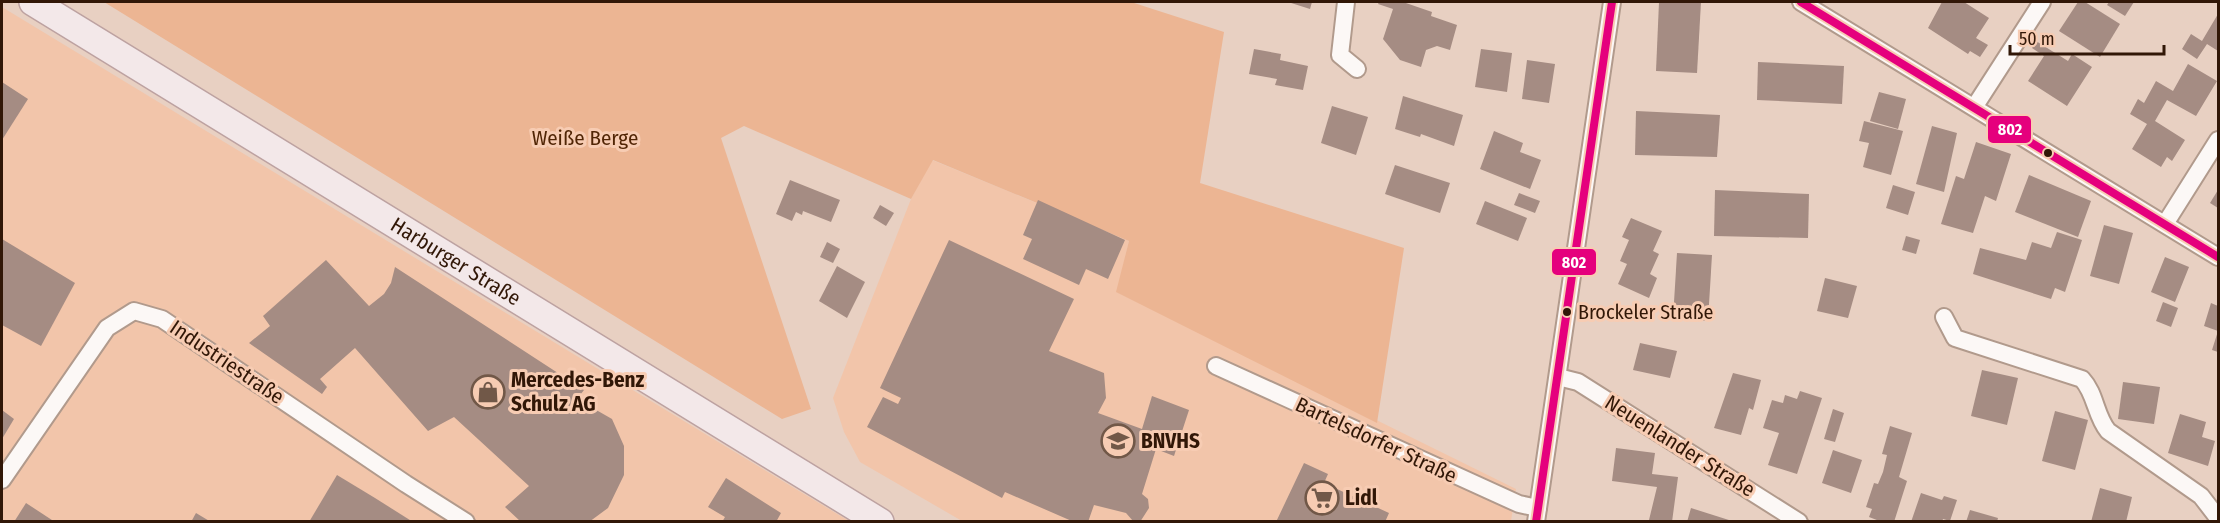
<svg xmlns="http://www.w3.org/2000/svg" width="2220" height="523" font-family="'Fira Sans Condensed',sans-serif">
	<rect width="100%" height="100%" fill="#e8d0c2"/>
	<!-- built -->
	<g fill="#f2c5aa">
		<path d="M2,7L799,491L849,521H2Z"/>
		<path d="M932,160L1129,241L1117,292L1516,489L1511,521H962L860,462L844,432L833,398L911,199Z"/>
	</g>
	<!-- green -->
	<path fill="#ecb593" d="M104,2H1131L1224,32L1200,183L1404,248L1377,423L1116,292L1129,241L933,160L911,199L744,126L721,138L811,409L782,419Z"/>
	<!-- building -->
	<g fill="#a58c83">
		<path d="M1288,2H1312L1310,9Z"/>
		<path d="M1379,2H1403L1432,12L1431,16L1457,25L1450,50L1437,46L1426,50L1421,67L1400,60L1383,39L1393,9L1378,4Z"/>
		<path d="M1659,2H1701L1697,73L1656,71Z"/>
		<path d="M1942,2H1964L1989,18L1976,38L1988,45L1980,57L1970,51L1968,54L1928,28Z"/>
		<path d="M2078,2H2085L2120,24L2100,57L2059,31Z"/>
		<path d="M2109,2H2134L2125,16L2107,5Z"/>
		<path d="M2218,14V51L2207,44L2197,59L2182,49L2191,34L2202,41Z"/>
		<path d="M2036,41L2068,61L2072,54L2092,67L2067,106L2028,81L2044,56L2032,48Z"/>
		<path d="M1254,49L1281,54L1280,60L1308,66L1303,90L1275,85L1277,79L1249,74Z"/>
		<path d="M1481,49L1512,53L1507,92L1475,87Z"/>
		<path d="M1527,60L1555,64L1549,103L1522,99Z"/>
		<path d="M1758,62L1844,66L1842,104L1757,100Z"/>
		<path d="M2188,64L2217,81L2196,116L2167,100L2155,121L2185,140L2172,161L2167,157L2161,167L2132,149L2147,124L2130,114L2138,99L2144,103L2156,81L2173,91Z"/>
		<path d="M2,82L28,99L2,140Z"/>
		<path d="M1879,92L1906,99L1898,129L1870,121Z"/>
		<path d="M1403,96L1463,115L1454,146L1421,134L1420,137L1395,129Z"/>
		<path d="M1332,106L1368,117L1356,155L1321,143Z"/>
		<path d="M1636,111L1720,115L1717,157L1635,155Z"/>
		<path d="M1864,121L1903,131L1891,175L1863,167L1869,143L1859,141Z"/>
		<path d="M1932,126L1957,133L1944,192L1916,184Z"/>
		<path d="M1494,131L1523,143L1520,152L1541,160L1530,189L1480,169Z"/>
		<path d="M1976,142L2011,154L1996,201L1985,196L1973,233L1941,224L1956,176L1964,179Z"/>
		<path d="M1395,165L1450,183L1440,213L1385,194Z"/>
		<path d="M2029,175L2091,201L2078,237L2015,212Z"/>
		<path d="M790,180L840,200L831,222L803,211L802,215L796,212L792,221L776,214Z"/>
		<path d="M1893,185L1915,192L1908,215L1886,208Z"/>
		<path d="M1715,190L1809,194L1808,238L1714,236Z"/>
		<path d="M2218,190V208L2210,203Z"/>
		<path d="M1519,193L1540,201L1535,213L1514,205Z"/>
		<path d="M1038,200L1125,240L1108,279L1086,269L1079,285L1023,259L1032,239L1023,235Z"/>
		<path d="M1485,201L1527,218L1518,241L1476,224Z"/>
		<path d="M880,205L894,213L886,226L873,218Z"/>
		<path d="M1631,218L1662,231L1653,251L1659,254L1650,274L1657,278L1649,298L1618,284L1627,264L1620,261L1629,240L1622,237Z"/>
		<path d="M2104,225L2133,233L2119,284L2090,276Z"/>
		<path d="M2057,232L2082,240L2065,292L2055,288L2051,299L1973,274L1980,248L2026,260L2032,242L2051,248Z"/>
		<path d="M1906,236L1920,240L1916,254L1902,250Z"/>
		<path d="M2,239L75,283L41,346L2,325Z"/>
		<path d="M949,240L1074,299L1049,351L1104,373L1106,398L1098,413L1142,429L1152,396L1189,410L1174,456L1156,449L1142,494L1148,499L1149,508L1140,522L1133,521L1126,513L1094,505L1088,522H1074L1005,492L1002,498L867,427L883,397L898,404L901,398L880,388Z"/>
		<path d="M827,242L840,249L833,263L820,257Z"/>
		<path d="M1677,253L1712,255L1708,321L1673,319Z"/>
		<path d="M2165,257L2189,267L2175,302L2151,292Z"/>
		<path d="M326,260L369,306L384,294L391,283L395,267L584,390L577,399L612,419L624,446V475L608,508L589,522H521L505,507L529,486L454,417L428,431L355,348L320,379L327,387L322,394L249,343L270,326L263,316Z"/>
		<path d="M837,266L865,282L847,318L819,301Z"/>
		<path d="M1825,278L1857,286L1848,318L1817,311Z"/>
		<path d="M2163,302L2178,308L2171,327L2156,321Z"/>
		<path d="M2211,303L2218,306V352L2212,350L2218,331L2204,326Z"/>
		<path d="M1640,343L1677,351L1670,378L1633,370Z"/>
		<path d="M1982,370L2018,378L2007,425L1971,416Z"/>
		<path d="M1733,373L1761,380L1753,410L1749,408L1741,435L1714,428Z"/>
		<path d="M2123,382L2160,387L2154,424L2118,419Z"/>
		<path d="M1800,391L1822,398L1797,474L1768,465L1779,433L1763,428L1772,400L1783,403L1785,395L1797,399Z"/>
		<path d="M1833,409L1844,413L1835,442L1824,439Z"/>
		<path d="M2,410L14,419L2,439Z"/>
		<path d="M2055,411L2088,420L2075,470L2042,461Z"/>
		<path d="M2180,414L2206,422L2202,437L2215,441L2208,466L2168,453Z"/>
		<path d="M1890,426L1912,433L1899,477L1907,481L1894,522H1882L1869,517L1872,509L1866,507L1874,483L1878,484L1883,472L1887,455L1882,454Z"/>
		<path d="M1616,448L1655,453L1652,474L1678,477L1672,522L1649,520L1657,487L1612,481Z"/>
		<path d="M1833,450L1862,460L1851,493L1822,483Z"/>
		<path d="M1304,463L1328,474L1324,483L1389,513L1385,522H1276Z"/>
		<path d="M337,475L375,498L413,522H309Z"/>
		<path d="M726,478L781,513L776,522H722L725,517L708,507Z"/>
		<path d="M2100,488L2132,497L2126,522H2091Z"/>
		<path d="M1921,493L1942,500L1944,496L1957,500L1950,521L1943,519L1942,522H1911Z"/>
		<path d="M26,503L55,522H14Z"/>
		<path d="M1691,508L1732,521V522H1687Z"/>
		<path d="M1970,510L1998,518L1997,522H1966Z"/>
		<path d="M196,513L211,522H191Z"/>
	</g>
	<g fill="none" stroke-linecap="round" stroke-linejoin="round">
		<defs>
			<g id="minor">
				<path d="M1346,2L1340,55L1357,69"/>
				<path d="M1801,2L2218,257"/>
				<path d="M1975,106L2042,2"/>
				<path d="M2165,224L2218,140"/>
				<path d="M1944,317L1955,338L2082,379C2096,394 2095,415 2108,431L2201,496L2218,518"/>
				<path d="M1216,366L1519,504L1538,508"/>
				<path d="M1558,377L1578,382L1799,522"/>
				<path d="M2,480L107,328L134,311L162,319L406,484L466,522"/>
				<path d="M1536,522L1612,2"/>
			</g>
			<g id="primary">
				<path id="s1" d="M33,2L880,522"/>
			</g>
		</defs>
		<!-- minor casing -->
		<use href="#minor" stroke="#b19a8c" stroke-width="20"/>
		<!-- primary casing -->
		<use href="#primary" stroke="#bda2a1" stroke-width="30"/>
		<!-- minor -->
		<use href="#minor" stroke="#fcf8f6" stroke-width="16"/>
		<!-- primary -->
		<use href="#primary" stroke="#f3e8e9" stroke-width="27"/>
		<defs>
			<g id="bus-1">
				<path d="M1801,2L2218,257"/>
				<path d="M1536,522L1612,2"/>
			</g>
		</defs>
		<!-- bus-1 casing -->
		<use href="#bus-1" stroke="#f7ccb3" stroke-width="12"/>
		<!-- bus-1 -->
		<use href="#bus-1" stroke="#e5007d" stroke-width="8"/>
	</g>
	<!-- icons -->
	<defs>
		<symbol id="shop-ring" viewBox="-11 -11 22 22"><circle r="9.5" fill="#f7ccb3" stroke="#715848" stroke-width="1.5"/><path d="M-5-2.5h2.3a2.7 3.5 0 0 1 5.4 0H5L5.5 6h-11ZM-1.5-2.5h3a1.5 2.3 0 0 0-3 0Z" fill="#715848"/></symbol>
		<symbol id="school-ring" viewBox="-11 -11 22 22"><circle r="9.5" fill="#f7ccb3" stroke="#715848" stroke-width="1.5"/><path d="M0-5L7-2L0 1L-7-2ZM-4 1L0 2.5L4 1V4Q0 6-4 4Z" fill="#715848"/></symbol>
		<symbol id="supermarket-ring" viewBox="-11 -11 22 22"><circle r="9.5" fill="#f7ccb3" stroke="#715848" stroke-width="1.5"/><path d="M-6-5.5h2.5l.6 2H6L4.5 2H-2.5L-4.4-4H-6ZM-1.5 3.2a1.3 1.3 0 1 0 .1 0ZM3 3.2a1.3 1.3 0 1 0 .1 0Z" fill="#715848"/></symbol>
	</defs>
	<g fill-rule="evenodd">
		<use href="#shop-ring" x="469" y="373" width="38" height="38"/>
		<use href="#school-ring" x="1099" y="422" width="38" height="38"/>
		<use href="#supermarket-ring" x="1303" y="479" width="38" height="38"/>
	</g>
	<!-- markers -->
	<g fill="#311707" stroke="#f7ccb3" stroke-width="2">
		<circle cx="2048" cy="153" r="5"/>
		<circle cx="1567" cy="312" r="5"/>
	</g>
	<g text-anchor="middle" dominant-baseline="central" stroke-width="6" stroke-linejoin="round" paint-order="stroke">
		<!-- bus labels -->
		<g font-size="20" fill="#311707" stroke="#f7ccb3" text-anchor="start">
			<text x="1578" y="312">Brockeler Straße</text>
		</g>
		<!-- park labels -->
		<g font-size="21" fill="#512505" stroke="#f7ccb3">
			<text x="585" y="138">Weiße Berge</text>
		</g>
		<!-- street labels -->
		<g font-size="21" fill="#311707" stroke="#f7ccb3">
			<text stroke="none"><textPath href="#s1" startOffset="496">Harburger Straße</textPath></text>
			<text transform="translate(227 362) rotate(34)">Industriestraße</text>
			<text transform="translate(1376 440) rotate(25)">Bartelsdorfer Straße</text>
			<text transform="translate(1680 446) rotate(32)">Neuenlander Straße</text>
		</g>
		<!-- poi labels -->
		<g font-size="21" font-weight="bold" fill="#311707" stroke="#f7ccb3" text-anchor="start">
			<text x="511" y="380">Mercedes-Benz<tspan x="511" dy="24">Schulz AG</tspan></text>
			<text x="1141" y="441">BNVHS</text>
			<text x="1345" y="498">Lidl</text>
		</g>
	</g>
	<g stroke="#f7ccb3" stroke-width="2">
		<rect x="1987" y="115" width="45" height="29" rx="6" fill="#e5007d"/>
		<rect x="1551" y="248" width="46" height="28" rx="6" fill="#e5007d"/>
	</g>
	<g font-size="16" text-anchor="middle" font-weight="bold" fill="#fff">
		<text x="2010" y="135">802</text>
		<text x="1574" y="268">802</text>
	</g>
	<!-- border -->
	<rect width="2220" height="523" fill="none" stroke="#311707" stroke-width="6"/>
	<!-- scale -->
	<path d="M2010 45v9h154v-9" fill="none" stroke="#311707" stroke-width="3"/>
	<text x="2019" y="45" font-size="18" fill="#311707" stroke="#f7ccb3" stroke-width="4.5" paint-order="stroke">50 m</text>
</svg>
